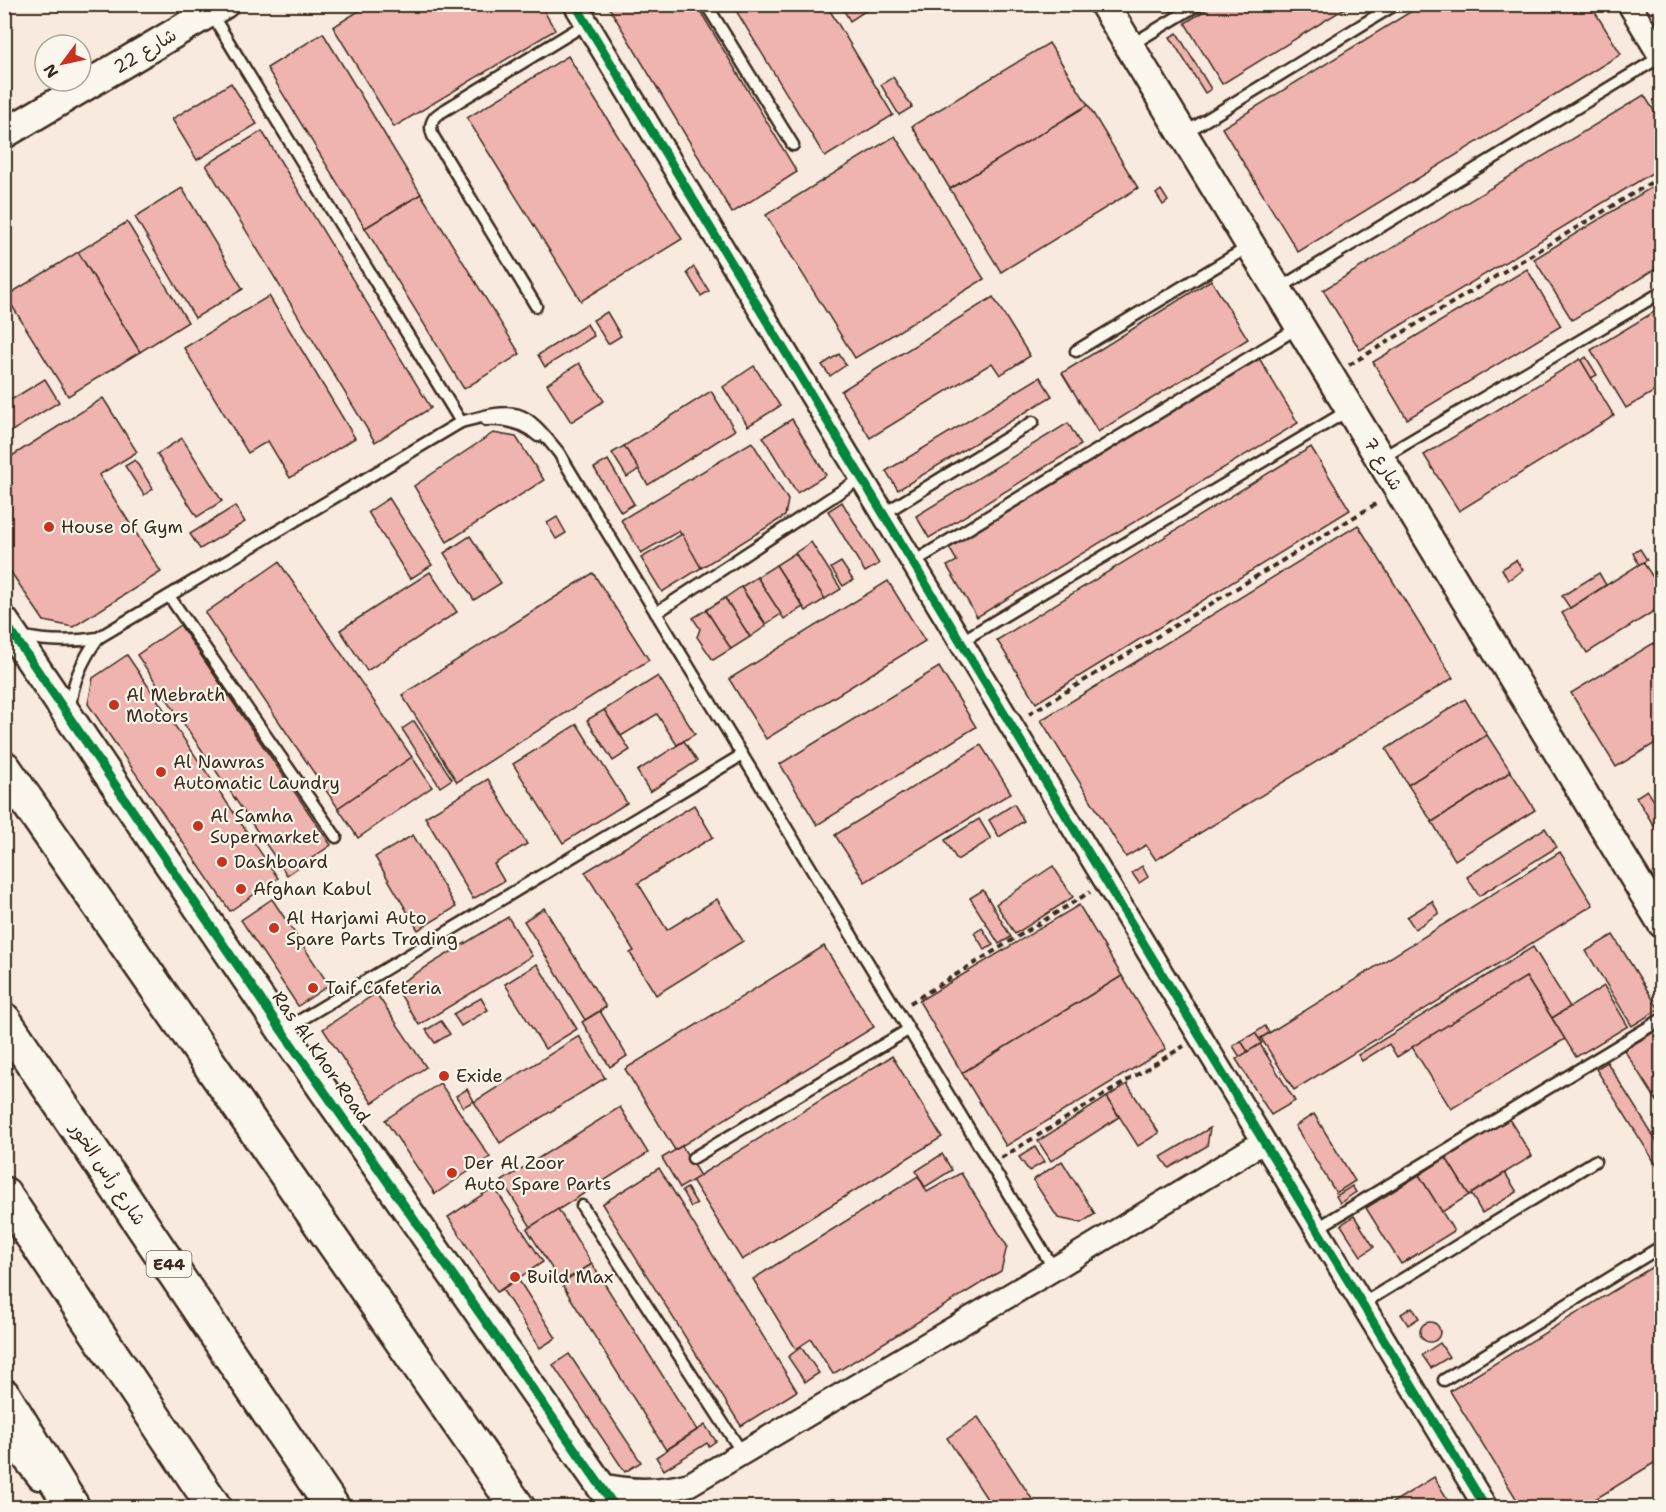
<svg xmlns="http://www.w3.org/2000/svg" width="1666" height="1512" font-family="'Shantell Sans','Playpen Sans Arabic',sans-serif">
	<rect width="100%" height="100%" fill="#f9eae0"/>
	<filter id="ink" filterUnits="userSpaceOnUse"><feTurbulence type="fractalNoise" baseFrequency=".0167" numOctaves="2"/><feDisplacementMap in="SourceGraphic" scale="12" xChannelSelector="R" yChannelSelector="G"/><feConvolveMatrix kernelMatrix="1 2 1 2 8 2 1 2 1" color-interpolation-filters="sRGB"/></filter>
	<g filter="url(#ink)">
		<!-- building -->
		<g fill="#efb4af" stroke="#3b2a1e" stroke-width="1.5">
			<path d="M370,4H540L555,30L394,127L333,27Z"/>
			<path d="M607,4H696L797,172L732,213Z"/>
			<path d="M732,4H826L893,115L825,157Z"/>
			<path d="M840,4H876L850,21Z"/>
			<path d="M1166,4H1192L1174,16Z"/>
			<path d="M1215,4H1352L1222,84L1185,23Z"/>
			<path d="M1423,4H1590L1621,54L1298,252L1222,128Z"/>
			<path d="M323,33L421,194L365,228L267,68Z"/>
			<path d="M1177,33L1211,89L1205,93L1170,37Z"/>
			<path d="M1049,43L1088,105L950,189L912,126Z"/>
			<path d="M568,56L682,239L581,301L467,118Z"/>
			<path d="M893,77L912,107L899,115L881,85Z"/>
			<path d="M231,83L257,124L197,160L172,119Z"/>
			<path d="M1644,95L1662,123V167L1360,350L1323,290Z"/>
			<path d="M1088,105L1138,188L1001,272L950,189Z"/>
			<path d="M262,131L431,408L375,442L206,165Z"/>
			<path d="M895,136L984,279L855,358L766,215Z"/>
			<path d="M1662,181V265L1572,320L1534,259Z"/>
			<path d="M182,188L243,289L195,318L135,217Z"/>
			<path d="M1161,190L1168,201L1163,205L1156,194Z"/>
			<path d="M421,194L520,354L464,389L365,228Z"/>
			<path d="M127,222L188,322L140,352L78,252Z"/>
			<path d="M78,252L140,352L68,396L6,296Z"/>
			<path d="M694,267L709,291L701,296L687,273Z"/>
			<path d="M1527,269L1561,326L1407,419L1373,362Z"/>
			<path d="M1211,280L1248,339L1098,432L1062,373Z"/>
			<path d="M269,296L355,438L290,478L268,441L248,453L184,348Z"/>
			<path d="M993,297L1030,356L1000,375L992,363L870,438L841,391Z"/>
			<path d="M1662,307V387L1626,408L1591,350Z"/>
			<path d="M607,312L621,336L608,344L593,320Z"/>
			<path d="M587,324L594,336L545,367L538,355Z"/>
			<path d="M839,354L846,365L830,376L822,365Z"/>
			<path d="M1586,357L1597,375L1591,378L1581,361Z"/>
			<path d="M1259,358L1298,423L977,617L947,566L957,561L948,546Z"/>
			<path d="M1580,359L1614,416L1459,511L1424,455Z"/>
			<path d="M579,363L604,401L571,422L547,384Z"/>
			<path d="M754,366L780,406L748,426L723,387Z"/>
			<path d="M1040,377L1052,396L898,490L886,471Z"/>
			<path d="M45,379L59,402L4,436V404Z"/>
			<path d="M711,391L735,430L648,485L624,446Z"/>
			<path d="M103,398L137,452L99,475L161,572L73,627L44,621L4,562V461Z"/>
			<path d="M792,419L826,475L797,493L763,437Z"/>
			<path d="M1068,423L1081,445L929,538L916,516Z"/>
			<path d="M493,433L516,437L544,480L447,542L414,486Z"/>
			<path d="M182,438L222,501L197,517L157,454Z"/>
			<path d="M752,442L788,500L785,516L701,568L679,531L641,553L621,520Z"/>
			<path d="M624,446L639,469L627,477L612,453Z"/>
			<path d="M1311,447L1350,510L1036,703L997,640Z"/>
			<path d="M135,460L153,489L144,495L125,466Z"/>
			<path d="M608,460L634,504L621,512L594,468Z"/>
			<path d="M389,498L432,565L410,579L368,512Z"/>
			<path d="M842,502L879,564L865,572L828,511Z"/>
			<path d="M235,506L245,522L200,549L190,534Z"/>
			<path d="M557,517L566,533L556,539L547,523Z"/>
			<path d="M1358,525L1453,678L1156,860L1146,845L1126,857L1041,720Z"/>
			<path d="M682,534L701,568L662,592L641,558Z"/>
			<path d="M470,536L501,583L474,600L444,553Z"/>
			<path d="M811,542L841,589L825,599L795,553Z"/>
			<path d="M1640,549L1647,560L1639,565L1633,553Z"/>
			<path d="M795,553L825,599L806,611L776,565Z"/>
			<path d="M1516,560L1523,570L1508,580L1502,569Z"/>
			<path d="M279,562L412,757L338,808L205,613Z"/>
			<path d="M841,562L853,580L843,586L831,568Z"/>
			<path d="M1643,562L1662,591V606L1587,653L1562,613Z"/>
			<path d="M776,565L803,607L784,619L757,577Z"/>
			<path d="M430,572L457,612L367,671L340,630Z"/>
			<path d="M593,573L649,660L457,782L402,695Z"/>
			<path d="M1599,573L1606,585L1570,608L1562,596Z"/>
			<path d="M757,577L781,614L766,624L741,587Z"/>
			<path d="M888,581L925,641L766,739L729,679Z"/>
			<path d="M741,587L766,626L750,637L725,598Z"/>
			<path d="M725,598L750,637L731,649L706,610Z"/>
			<path d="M706,610L731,649L713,660L697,637L700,629L693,618Z"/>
			<path d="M180,625L331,845L287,875L137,655Z"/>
			<path d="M1662,638V739L1616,767L1571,693Z"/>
			<path d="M127,655L278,878L230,911L88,704L93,678Z"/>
			<path d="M939,667L976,727L817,825L780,764Z"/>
			<path d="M658,676L695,734L677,745L657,714L621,736L604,710Z"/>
			<path d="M1465,699L1487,735L1408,785L1386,749Z"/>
			<path d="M604,710L630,750L613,761L587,720Z"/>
			<path d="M414,721L452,779L440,787L402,729Z"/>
			<path d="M577,724L627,803L563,843L513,764Z"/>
			<path d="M1487,735L1511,772L1432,822L1408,785Z"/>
			<path d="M684,741L697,761L650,792L637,771Z"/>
			<path d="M981,745L1011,793L865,882L835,835Z"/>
			<path d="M412,757L432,787L358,838L338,808Z"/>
			<path d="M1511,772L1535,810L1455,860L1432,822Z"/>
			<path d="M488,779L527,844L494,864L504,881L473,899L425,817Z"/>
			<path d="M1647,790L1662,813V822L1654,826L1636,797Z"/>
			<path d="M1014,804L1024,821L999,837L989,820Z"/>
			<path d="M694,805L713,837L638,883L667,930L717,899L743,941L656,995L630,953L634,951L585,872Z"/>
			<path d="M979,819L991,839L957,860L945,840Z"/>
			<path d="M1545,828L1557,847L1479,896L1467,877Z"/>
			<path d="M413,835L456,907L418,930L375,857Z"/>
			<path d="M1560,852L1593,905L1294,1090L1261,1038Z"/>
			<path d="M1053,866L1073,897L1015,934L996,904Z"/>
			<path d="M1142,866L1148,877L1139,883L1132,873Z"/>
			<path d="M983,890L1011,937L999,944L970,898Z"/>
			<path d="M272,899L329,985L298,1006L241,920Z"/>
			<path d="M1432,901L1439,913L1415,929L1407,917Z"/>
			<path d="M1079,905L1122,976L962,1073L919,1001Z"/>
			<path d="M544,908L606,1007L585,1020L524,921Z"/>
			<path d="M508,917L532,956L419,1025L395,986Z"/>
			<path d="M982,928L993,945L985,950L974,933Z"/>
			<path d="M1613,935L1659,1009L1632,1026L1586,951Z"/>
			<path d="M824,946L874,1027L675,1150L625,1069Z"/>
			<path d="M1533,947L1570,1007L1552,1018L1526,977L1397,1057L1389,1044L1362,1061L1358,1055Z"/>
			<path d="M537,964L577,1029L545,1049L505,984Z"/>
			<path d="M1122,976L1166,1049L1006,1146L962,1073Z"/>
			<path d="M1526,977L1565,1039L1451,1109L1412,1047Z"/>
			<path d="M1604,986L1628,1026L1576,1057L1552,1018Z"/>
			<path d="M376,993L426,1067L372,1103L323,1029Z"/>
			<path d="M481,998L488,1010L461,1026L453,1014Z"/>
			<path d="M600,1011L627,1056L610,1067L582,1022Z"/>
			<path d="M441,1021L450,1034L435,1043L426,1030Z"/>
			<path d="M1265,1026L1269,1033L1259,1039L1255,1033Z"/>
			<path d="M1662,1027V1109L1624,1050Z"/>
			<path d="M1255,1033L1262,1043L1248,1052L1241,1041Z"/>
			<path d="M579,1036L605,1078L500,1143L474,1102Z"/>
			<path d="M1241,1041L1248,1052L1240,1057L1233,1046Z"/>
			<path d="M1260,1044L1295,1101L1271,1115L1236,1059Z"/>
			<path d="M892,1056L942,1137L742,1260L692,1180Z"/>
			<path d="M1607,1062L1662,1150V1174L1596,1069Z"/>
			<path d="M440,1083L490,1157L435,1194L385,1120Z"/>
			<path d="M1127,1084L1159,1133L1138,1146L1107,1097Z"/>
			<path d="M467,1089L474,1101L463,1107L456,1096Z"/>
			<path d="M1107,1097L1119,1117L1051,1161L1038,1141Z"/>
			<path d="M620,1107L648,1153L531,1227L502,1181Z"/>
			<path d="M1314,1114L1355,1181L1336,1193L1295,1126Z"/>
			<path d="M1509,1119L1532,1156L1469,1195L1446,1158Z"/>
			<path d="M1210,1128L1207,1146L1169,1168L1161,1157Z"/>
			<path d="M682,1146L700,1176L680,1188L662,1158Z"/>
			<path d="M1035,1147L1044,1162L1029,1171L1019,1157Z"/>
			<path d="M942,1154L952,1170L925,1187L916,1171Z"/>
			<path d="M1446,1158L1469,1195L1442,1212L1419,1175Z"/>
			<path d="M1062,1161L1095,1214L1081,1223L1058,1218L1033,1180Z"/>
			<path d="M659,1168L797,1391L741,1426L602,1204Z"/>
			<path d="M961,1173L1007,1246L1001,1271L833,1374L811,1339L796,1349L753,1279L918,1176L927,1192Z"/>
			<path d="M1505,1173L1517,1192L1482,1213L1471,1194Z"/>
			<path d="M1419,1175L1454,1231L1401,1264L1366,1208Z"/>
			<path d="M1352,1186L1356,1192L1340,1203L1336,1196Z"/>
			<path d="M494,1187L543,1262L497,1292L448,1217Z"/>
			<path d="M687,1188L697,1204L691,1207L682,1191Z"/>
			<path d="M558,1209L592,1264L561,1283L527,1229Z"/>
			<path d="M1354,1216L1374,1247L1361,1256L1341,1225Z"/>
			<path d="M1662,1261V1458L1581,1508H1522L1450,1391Z"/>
			<path d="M592,1264L697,1430L666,1450L561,1283Z"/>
			<path d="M518,1279L556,1338L540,1348L502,1289Z"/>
			<path d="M1412,1307L1419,1318L1408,1325L1401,1314Z"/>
			<circle cx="1430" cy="1332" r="10"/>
			<path d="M1440,1343L1449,1357L1431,1368L1422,1355Z"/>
			<path d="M801,1347L819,1373L805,1382L788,1357Z"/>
			<path d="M569,1354L641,1462L625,1472L553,1365Z"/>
			<path d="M978,1417L1038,1508H993L947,1438Z"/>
			<path d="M705,1425L716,1441L709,1446L707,1443L664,1470L656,1457Z"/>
			<path d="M1434,1477L1453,1508H1384Z"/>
		</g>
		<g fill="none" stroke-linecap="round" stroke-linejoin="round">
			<defs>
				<g id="service">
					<path d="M706,4L793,145"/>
					<path d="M211,13L461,422"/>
					<path d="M1129,46L1199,4"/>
					<path d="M1183,134L1396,4"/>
					<path d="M1278,289L1660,57"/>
					<path d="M536,306L433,136C429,127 431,119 440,113L587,23"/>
					<path d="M1076,351L1250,246"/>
					<path d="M486,420C505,419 524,423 538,436"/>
					<path d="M1380,459L1662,292"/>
					<path d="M883,514L1033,422"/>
					<path d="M912,563L1299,327"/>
					<path d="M169,596L336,837"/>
					<path d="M656,613L861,478"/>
					<path d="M21,636C47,642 72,642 98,638L461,422C518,407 522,407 559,453L1054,1269"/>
					<path d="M960,642L1349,410"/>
					<path d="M70,708C72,682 83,659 98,638"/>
					<path d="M284,1030L742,755"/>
					<path d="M693,1158L908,1030"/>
					<path d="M582,1206L743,1454"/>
					<path d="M1316,1229L1662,1019"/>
					<path d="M1362,1304L1595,1161"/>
					<path d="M1444,1380L1662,1246"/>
				</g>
				<g id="minor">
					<path d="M575,4L1011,725L1486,1508"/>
					<path d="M1629,4L1662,59"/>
					<path d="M4,1434L39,1478"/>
					<path d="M601,1485C632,1492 660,1492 690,1484L1054,1269L1263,1142"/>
				</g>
				<g id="tertiary">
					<path d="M1104,4L1662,923"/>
					<path d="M4,134L224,4"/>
					<path d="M4,621L282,1031L616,1508"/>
				</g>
				<g id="motorway">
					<path d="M4,768L518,1508"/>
					<path d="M4,1020L333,1508"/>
					<path d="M4,1194L215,1508"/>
					<path d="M4,1396L73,1508"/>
				</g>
			</defs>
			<!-- service casing -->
			<use href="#service" stroke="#3b2a1e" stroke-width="15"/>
			<!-- minor casing -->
			<use href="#minor" stroke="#3b2a1e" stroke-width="27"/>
			<!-- tertiary casing -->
			<use href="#tertiary" stroke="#3b2a1e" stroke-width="33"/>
			<!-- motorway casing -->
			<use href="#motorway" stroke="#3b2a1e" stroke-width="38"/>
			<!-- path -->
			<g stroke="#3b2a1e" stroke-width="4" stroke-dasharray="6 4.5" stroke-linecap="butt">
				<path d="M1349,365L1662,176"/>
				<path d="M1029,714L1379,502"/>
				<path d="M910,1003L1090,892"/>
				<path d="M1001,1158L1184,1046"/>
			</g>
			<!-- service -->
			<use href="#service" stroke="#fbf7ec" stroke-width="10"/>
			<!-- minor -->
			<use href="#minor" stroke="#fbf7ec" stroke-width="22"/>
			<!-- tertiary -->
			<use href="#tertiary" stroke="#fbf7ec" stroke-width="28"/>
			<!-- motorway -->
			<use href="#motorway" stroke="#fbf7ec" stroke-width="33"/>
			<defs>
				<g id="cycleway">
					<path d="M575,4L1011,725L1486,1508"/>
					<path d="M4,621L282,1031L616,1508"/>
				</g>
			</defs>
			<!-- cycleway casing -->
			<use href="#cycleway" stroke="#fbf7ec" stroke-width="13"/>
			<!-- cycleway -->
			<use href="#cycleway" stroke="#00873e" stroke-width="9"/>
		</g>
	</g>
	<!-- markers -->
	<g fill="#c8321e" stroke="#fbf7ec" stroke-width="2">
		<circle cx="49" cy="527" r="6"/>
		<circle cx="114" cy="705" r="6"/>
		<circle cx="161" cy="772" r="6"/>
		<circle cx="198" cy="826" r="6"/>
		<circle cx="222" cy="862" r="6"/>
		<circle cx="241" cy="889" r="6"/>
		<circle cx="274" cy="928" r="6"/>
		<circle cx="313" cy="988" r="6"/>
		<circle cx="444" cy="1076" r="6"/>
		<circle cx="452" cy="1173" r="6"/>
		<circle cx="515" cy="1277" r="6"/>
	</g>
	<g text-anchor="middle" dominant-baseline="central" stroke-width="4.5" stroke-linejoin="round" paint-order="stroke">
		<!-- shield labels -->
		<rect fill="#fbf7ec" stroke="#75685c" stroke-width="1.5" x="146.5" y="1251" width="45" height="26" rx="4.5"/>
		<g font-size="16" font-weight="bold" fill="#3b2a1e">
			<text x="169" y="1264">E44</text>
		</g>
		<!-- street labels -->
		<g font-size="18" fill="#3b2a1e" stroke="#fbf7ec">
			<text transform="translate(145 51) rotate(-31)">شارع 22</text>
			<text transform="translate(1383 464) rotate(59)">شارع 7</text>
			<text transform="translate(321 1057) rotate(55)">Ras Al Khor Road</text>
			<text transform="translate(108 1174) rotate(56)">شارع رأس الخور</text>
		</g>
		<!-- poi labels -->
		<g font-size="18" fill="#3b2a1e" stroke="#fbf7ec" text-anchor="start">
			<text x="61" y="527">House of Gym</text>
			<text x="126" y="695">Al Mebrath<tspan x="126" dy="21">Motors</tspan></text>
			<text x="173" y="762">Al Nawras<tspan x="173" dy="21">Automatic Laundry</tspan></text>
			<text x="210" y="816">Al Samha<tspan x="210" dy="21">Supermarket</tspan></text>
			<text x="234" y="862">Dashboard</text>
			<text x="253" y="889">Afghan Kabul</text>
			<text x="286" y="918">Al Harjami Auto<tspan x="286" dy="21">Spare Parts Trading</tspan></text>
			<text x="325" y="988">Taif Cafeteria</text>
			<text x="456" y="1076">Exide</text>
			<text x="464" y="1163">Der Al Zoor<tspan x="464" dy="21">Auto Spare Parts</tspan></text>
			<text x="527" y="1277">Build Max</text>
		</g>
	</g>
	<!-- margin -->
	<rect width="1666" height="1512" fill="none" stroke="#fbf7ec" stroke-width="24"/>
	<rect x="12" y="12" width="1642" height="1488" fill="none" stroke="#3b2a1e" stroke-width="2" filter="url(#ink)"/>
	<!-- north arrow -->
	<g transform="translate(63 63) rotate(237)"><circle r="28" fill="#fbf7ec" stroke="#aea59a" stroke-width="1.5"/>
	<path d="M0-4.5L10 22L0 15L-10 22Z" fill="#c8321e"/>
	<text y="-9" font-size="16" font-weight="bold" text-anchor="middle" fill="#3b2a1e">N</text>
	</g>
</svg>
